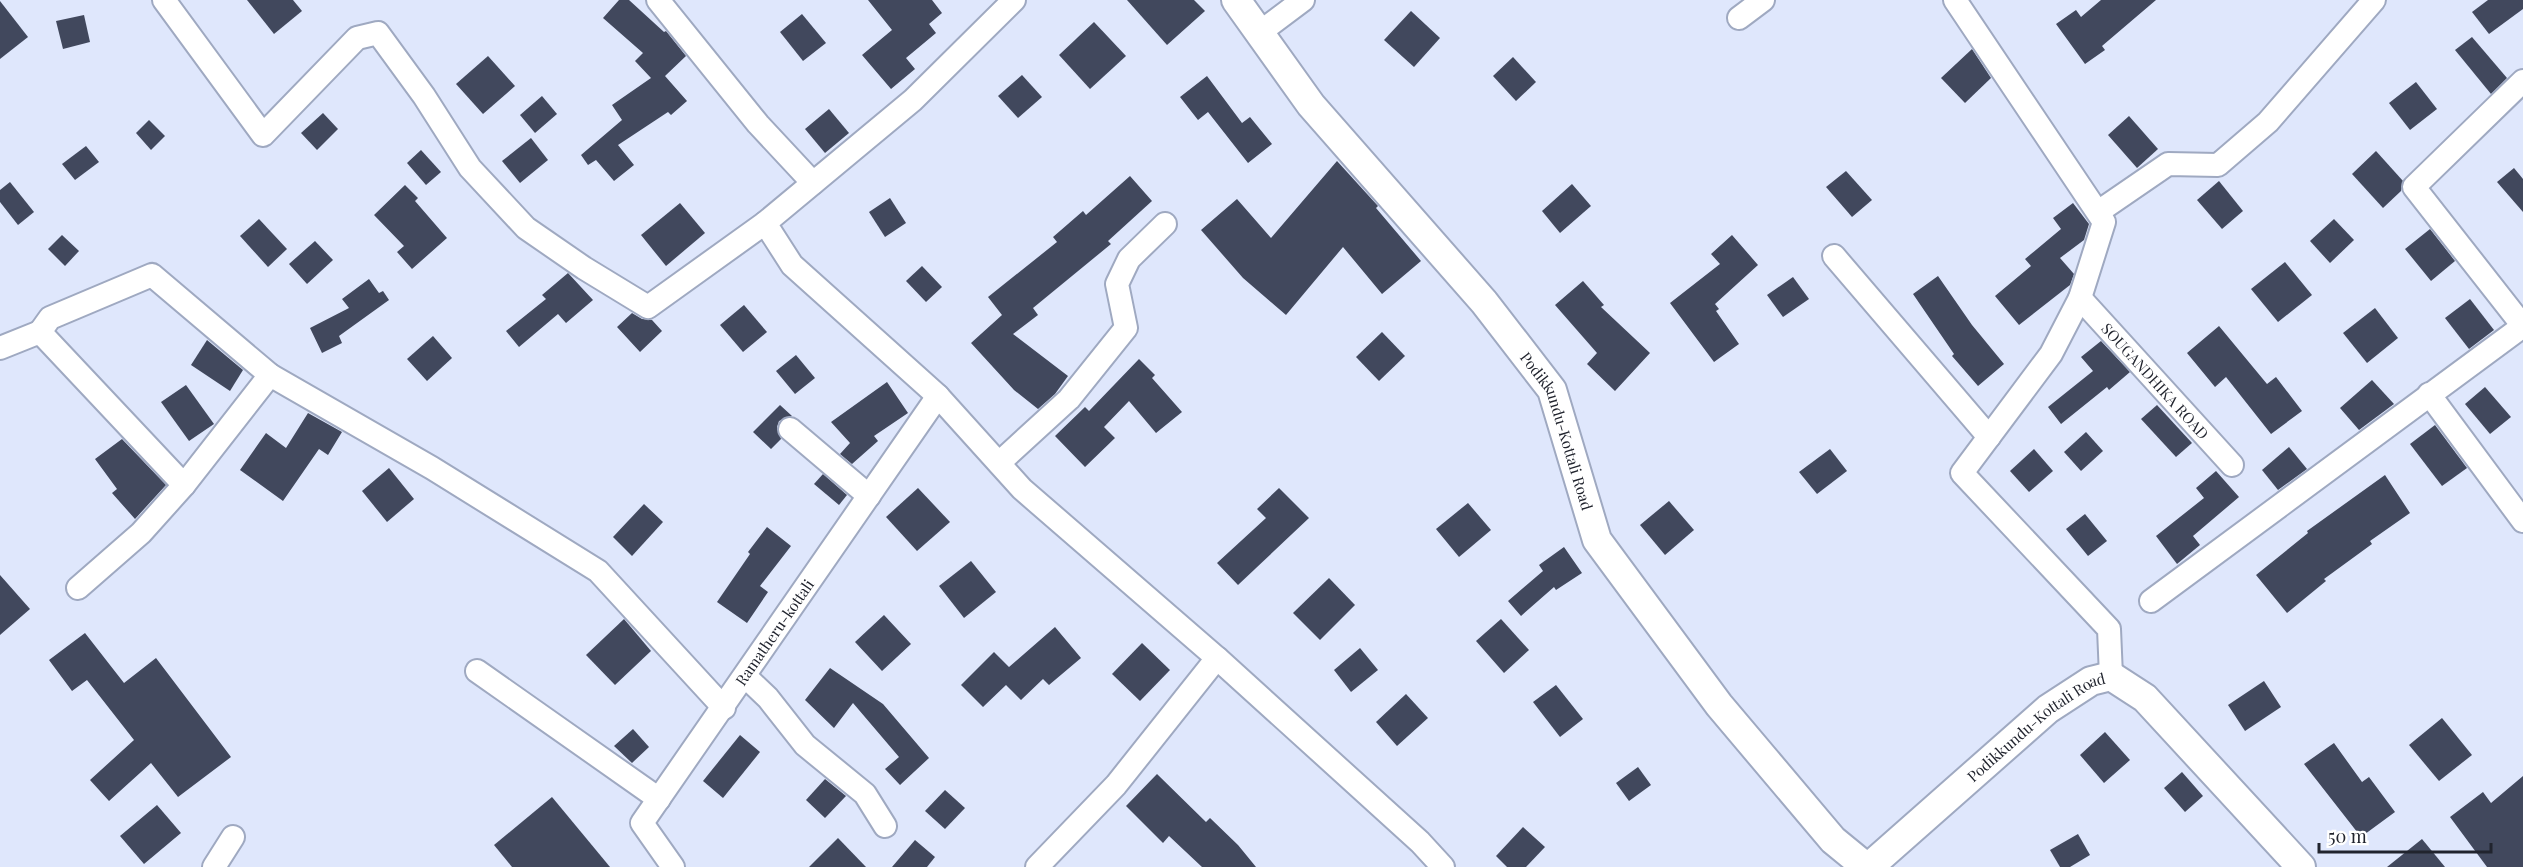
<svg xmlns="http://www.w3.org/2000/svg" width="2523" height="867" font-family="'Playfair Display',serif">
	<rect width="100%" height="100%" fill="#dfe7fc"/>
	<!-- building -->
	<g fill="#41485d">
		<path d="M247,0H293L302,11L274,34Z"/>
		<path d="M619,0H629L664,32L666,31L686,56L665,76L687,101L671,115L668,112L618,145L634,165L614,181L596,160L588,165L581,155L622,120L612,105L651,78L635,61L643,53L603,18Z"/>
		<path d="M868,0H932L942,13L929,24L936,33L906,58L915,69L891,89L862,55L892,30Z"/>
		<path d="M1127,0H1194L1205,11L1167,45Z"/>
		<path d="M2101,0H2156L2102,46L2105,50L2085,64L2056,24L2076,10L2081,17Z"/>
		<path d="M2488,0H2523V9L2489,34L2472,12Z"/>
		<path d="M0,1L28,37L0,59Z"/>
		<path d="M1411,11L1440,38L1414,67L1384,40Z"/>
		<path d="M802,14L826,43L803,61L780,32Z"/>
		<path d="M84,15L90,42L63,49L56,21Z"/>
		<path d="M1094,22L1126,56L1090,89L1059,55Z"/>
		<path d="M2472,37L2507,78L2491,94L2455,50Z"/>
		<path d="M1972,49L1991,78L1965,103L1941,78Z"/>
		<path d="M488,56L515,86L483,114L456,84Z"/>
		<path d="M1513,57L1536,82L1516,101L1493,76Z"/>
		<path d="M1022,75L1042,97L1018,118L998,96Z"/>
		<path d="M1207,76L1242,123L1250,117L1272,144L1248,163L1208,112L1198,120L1180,97Z"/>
		<path d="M2416,82L2437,109L2410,130L2389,103Z"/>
		<path d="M542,96L557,114L535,133L520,115Z"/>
		<path d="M829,109L849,133L825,153L805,129Z"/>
		<path d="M323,113L338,129L317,150L301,133Z"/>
		<path d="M2129,116L2158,149L2137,168L2108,135Z"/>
		<path d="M149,120L165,136L151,150L136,133Z"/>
		<path d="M531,138L548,160L520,183L502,161Z"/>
		<path d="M86,146L99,162L75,180L62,164Z"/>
		<path d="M421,150L441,172L426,185L407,163Z"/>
		<path d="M2376,151L2403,181L2401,191L2383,208L2352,174Z"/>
		<path d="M1337,161L1378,206L1376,208L1421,261L1382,294L1343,247L1286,315L1243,278L1201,230L1237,199L1271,238Z"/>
		<path d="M2514,168L2523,179V212L2497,182Z"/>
		<path d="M1846,171L1872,200L1852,217L1826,187Z"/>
		<path d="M1130,176L1152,201L1108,241L1111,244L1033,308L1038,315L1013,334L1068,376L1055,394L1038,409L1014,390L971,343L1002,315L988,297L1057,242L1053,237L1083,211L1086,215Z"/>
		<path d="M2219,181L2243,211L2222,229L2197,200Z"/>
		<path d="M10,182L34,212L18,225L0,202V190Z"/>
		<path d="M1572,184L1591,206L1560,233L1542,211Z"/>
		<path d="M405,185L418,198L415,201L447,238L412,269L397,252L404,246L374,215Z"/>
		<path d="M890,198L906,223L885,237L869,212Z"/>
		<path d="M680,203L705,233L666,266L641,235Z"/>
		<path d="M2073,203L2089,224L2084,240L2060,258L2074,274L2070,285L2019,325L1995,296L2031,266L2025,259L2061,229L2053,218Z"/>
		<path d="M259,219L287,249L268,267L240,236Z"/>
		<path d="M2334,219L2354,240L2330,263L2310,241Z"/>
		<path d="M2430,229L2455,261L2431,281L2405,249Z"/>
		<path d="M62,235L79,251L65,266L48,249Z"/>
		<path d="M1732,235L1758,265L1715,304L1719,309L1716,311L1739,344L1714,362L1670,303L1720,264L1711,254Z"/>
		<path d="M315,241L333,260L307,284L289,264Z"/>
		<path d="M2285,262L2312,295L2278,322L2251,289Z"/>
		<path d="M922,266L942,287L926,302L906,281Z"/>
		<path d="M568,273L593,300L566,323L558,314L519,347L506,331L546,299L542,295Z"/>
		<path d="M1938,276L1972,325L2004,364L1978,386L1952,356L1954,354L1913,294Z"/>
		<path d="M1793,277L1809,299L1783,317L1767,295Z"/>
		<path d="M369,279L379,293L383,291L389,300L339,336L342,343L322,353L310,328L349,308L342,299Z"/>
		<path d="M1583,281L1604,305L1601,307L1650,353L1615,391L1587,364L1597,353L1555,305Z"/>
		<path d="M2470,299L2494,330L2469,349L2445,318Z"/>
		<path d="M744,305L767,332L743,352L720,325Z"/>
		<path d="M2375,308L2398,338L2367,363L2343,333Z"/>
		<path d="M632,313L642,319L652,320L662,331L640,352L617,327Z"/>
		<path d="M2219,326L2267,384L2276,377L2302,411L2271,434L2226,377L2215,387L2187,353Z"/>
		<path d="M1382,332L1405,356L1379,381L1356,357Z"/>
		<path d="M433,336L452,358L427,381L407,359Z"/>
		<path d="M207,340L243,370L230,391L191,365Z"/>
		<path d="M2101,341L2130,372L2109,390L2107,387L2061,424L2048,407L2093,371L2081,357Z"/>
		<path d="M796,355L815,378L795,394L776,371Z"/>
		<path d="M1139,359L1155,375L1152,378L1182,412L1156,433L1129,401L1104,427L1115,438L1085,467L1055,436L1085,407L1089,411Z"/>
		<path d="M2372,380L2394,404L2359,430L2340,408Z"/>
		<path d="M887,382L908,413L874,436L878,441L852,464L840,454L850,443L831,422Z"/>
		<path d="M186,385L214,424L189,441L161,402Z"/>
		<path d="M2485,387L2511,417L2490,434L2465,404Z"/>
		<path d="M780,405L792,416L779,421L777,427L781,439L771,449L753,432Z"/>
		<path d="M2157,405L2192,443L2176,457L2141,419Z"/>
		<path d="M308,413L342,432L328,455L319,449L283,501L240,470L266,433L286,448Z"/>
		<path d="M2435,425L2467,468L2442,486L2410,444Z"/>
		<path d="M2086,432L2103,451L2081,471L2064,452Z"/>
		<path d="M122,439L166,485L135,519L112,493L117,489L95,459Z"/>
		<path d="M2289,447L2307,469L2278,490L2262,470Z"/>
		<path d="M1830,449L1847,471L1817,494L1799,472Z"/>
		<path d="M2034,449L2053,471L2029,492L2010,471Z"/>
		<path d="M389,468L414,499L387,522L362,491Z"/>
		<path d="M2216,471L2239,497L2193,536L2200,545L2177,564L2156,536L2204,498L2196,488Z"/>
		<path d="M823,474L847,495L839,505L814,484Z"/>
		<path d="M2385,475L2410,513L2370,541L2372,544L2324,579L2326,581L2287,613L2256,575L2308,533L2307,531Z"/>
		<path d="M918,488L950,522L917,551L886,517Z"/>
		<path d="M1279,488L1309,518L1238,585L1217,563L1266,518L1257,509Z"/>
		<path d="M1669,501L1694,530L1665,555L1640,525Z"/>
		<path d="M1468,503L1491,530L1459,557L1436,529Z"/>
		<path d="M644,504L663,522L632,556L613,537Z"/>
		<path d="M2085,514L2107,541L2088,556L2066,529Z"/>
		<path d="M767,527L791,546L760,586L768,592L747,623L717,602L750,554L748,552Z"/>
		<path d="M1564,547L1582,573L1556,590L1554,587L1521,616L1508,601L1543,571L1539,565Z"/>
		<path d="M971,561L996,592L964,618L939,586Z"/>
		<path d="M0,575L30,609L0,635Z"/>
		<path d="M1329,578L1355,605L1320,640L1293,613Z"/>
		<path d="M884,615L911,644L882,671L855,642Z"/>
		<path d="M624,619L651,651L615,685L586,655Z"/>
		<path d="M1501,619L1529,650L1504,673L1476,641Z"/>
		<path d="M1055,627L1081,658L1049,685L1043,679L1021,700L1006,685L983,707L961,685L994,652L1009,667Z"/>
		<path d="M85,633L124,683L156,658L231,757L178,797L151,763L109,801L90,780L134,740L87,680L72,691L49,660Z"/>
		<path d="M1142,643L1170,670L1140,701L1112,674Z"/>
		<path d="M1360,648L1378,670L1351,692L1334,670Z"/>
		<path d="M830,668L883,704L929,758L900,785L885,769L899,757L853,703L834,728L805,700Z"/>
		<path d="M2264,681L2281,707L2245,731L2228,705Z"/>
		<path d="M1556,685L1583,719L1560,737L1533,702Z"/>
		<path d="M1406,694L1428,718L1397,746L1376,722Z"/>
		<path d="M2442,718L2472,755L2439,781L2409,745Z"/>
		<path d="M633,729L649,747L632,763L614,746Z"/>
		<path d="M2105,732L2130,760L2104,783L2080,755Z"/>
		<path d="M740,735L760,752L723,798L703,781Z"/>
		<path d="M2334,743L2362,782L2369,777L2395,812L2361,837L2304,764Z"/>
		<path d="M1638,767L1651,785L1629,801L1616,783Z"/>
		<path d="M2182,772L2203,796L2185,812L2164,788Z"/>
		<path d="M1157,774L1206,822L1210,818L1238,845L1256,867H1202L1169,836L1163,843L1126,806Z"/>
		<path d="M2523,776V867H2487L2450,817L2483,792L2491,803Z"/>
		<path d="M825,779L846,796L825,818L806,800Z"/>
		<path d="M945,790L965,808L945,829L925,811Z"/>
		<path d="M552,797L610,867H512L494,845Z"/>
		<path d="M157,805L181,833L144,864L120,836Z"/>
		<path d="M1523,827L1545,847L1526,867H1507L1496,856Z"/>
		<path d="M2078,834L2090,855L2070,867H2060L2050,850Z"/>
		<path d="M838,838L866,867H809Z"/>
		<path d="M2422,839L2445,867H2387Z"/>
		<path d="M915,840L935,857L927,867H892Z"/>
	</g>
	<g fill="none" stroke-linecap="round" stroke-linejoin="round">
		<defs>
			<g id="minor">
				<path d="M164,0L263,135L357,38L378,33L424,96L470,168L526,228L584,268L648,307L765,223"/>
				<path d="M658,0L758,124L813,183"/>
				<path d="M1014,0L913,100L765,223L792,265L938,396L1022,489L1217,658L1420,842L1443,867"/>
				<path d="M1955,0L2104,222L2080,298L2051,354L1962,473L2109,629L2111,676"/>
				<path d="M1739,18L1763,0"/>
				<path d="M1259,33L1303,0"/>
				<path d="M2523,81L2414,187L2523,326"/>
				<path d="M2098,212L2168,164L2218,165L2268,122L2374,0"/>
				<path d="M1834,256L1989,437"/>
				<path id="s1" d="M2080,298L2232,465"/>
				<path d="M40,332L50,318L152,275L270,375"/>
				<path d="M0,348L40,332L184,485L270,375L432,468L598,571L724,708"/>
				<path d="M2429,394L2523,521"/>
				<path d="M790,429L869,496"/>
				<path d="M999,463L1069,399L1126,328L1117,284L1129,259L1165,224"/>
				<path d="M78,588L141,533L184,485"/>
				<path d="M2151,601L2523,326"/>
				<path d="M477,671L659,799"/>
				<path d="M745,676L768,698L805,745L865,794L885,826"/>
				<path d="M214,867L233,837"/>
				<path id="s2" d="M673,867L642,823L938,396"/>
				<path d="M1037,867L1116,785L1217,658"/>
			</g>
			<g id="major">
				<path id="s3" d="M1236,0L1311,105L1484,302L1552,390L1597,540L1719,705L1833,840L1866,867"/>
				<path id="s4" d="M1869,867L2048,709L2091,681L2111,676L2145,698L2301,867"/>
			</g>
		</defs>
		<!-- minor casing -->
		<use href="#minor" stroke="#9fa9c1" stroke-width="26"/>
		<!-- major casing -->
		<use href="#major" stroke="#9fa9c1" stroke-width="32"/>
		<!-- minor -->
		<use href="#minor" stroke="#fff" stroke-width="22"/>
		<!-- major -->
		<use href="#major" stroke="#fff" stroke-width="28"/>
	</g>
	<g text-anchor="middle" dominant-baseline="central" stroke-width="6" stroke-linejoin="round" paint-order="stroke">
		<!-- street labels -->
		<g font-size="15" fill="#21242e" stroke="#fff">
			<text stroke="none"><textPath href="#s1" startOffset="112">SOUGANDHIKA ROAD</textPath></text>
			<text stroke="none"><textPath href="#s3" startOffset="542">Podikkundu-Kottali Road</textPath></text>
			<text stroke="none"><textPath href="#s2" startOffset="286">Ramatheru-kottali</textPath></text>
			<text stroke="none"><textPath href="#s4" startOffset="219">Podikkundu-Kottali Road</textPath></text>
		</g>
	</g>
	<!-- scale -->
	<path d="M2319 843v9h172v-9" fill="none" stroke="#21242e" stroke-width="3"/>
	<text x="2328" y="843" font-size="18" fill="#21242e" stroke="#ffffff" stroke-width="4.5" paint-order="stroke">50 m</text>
</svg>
